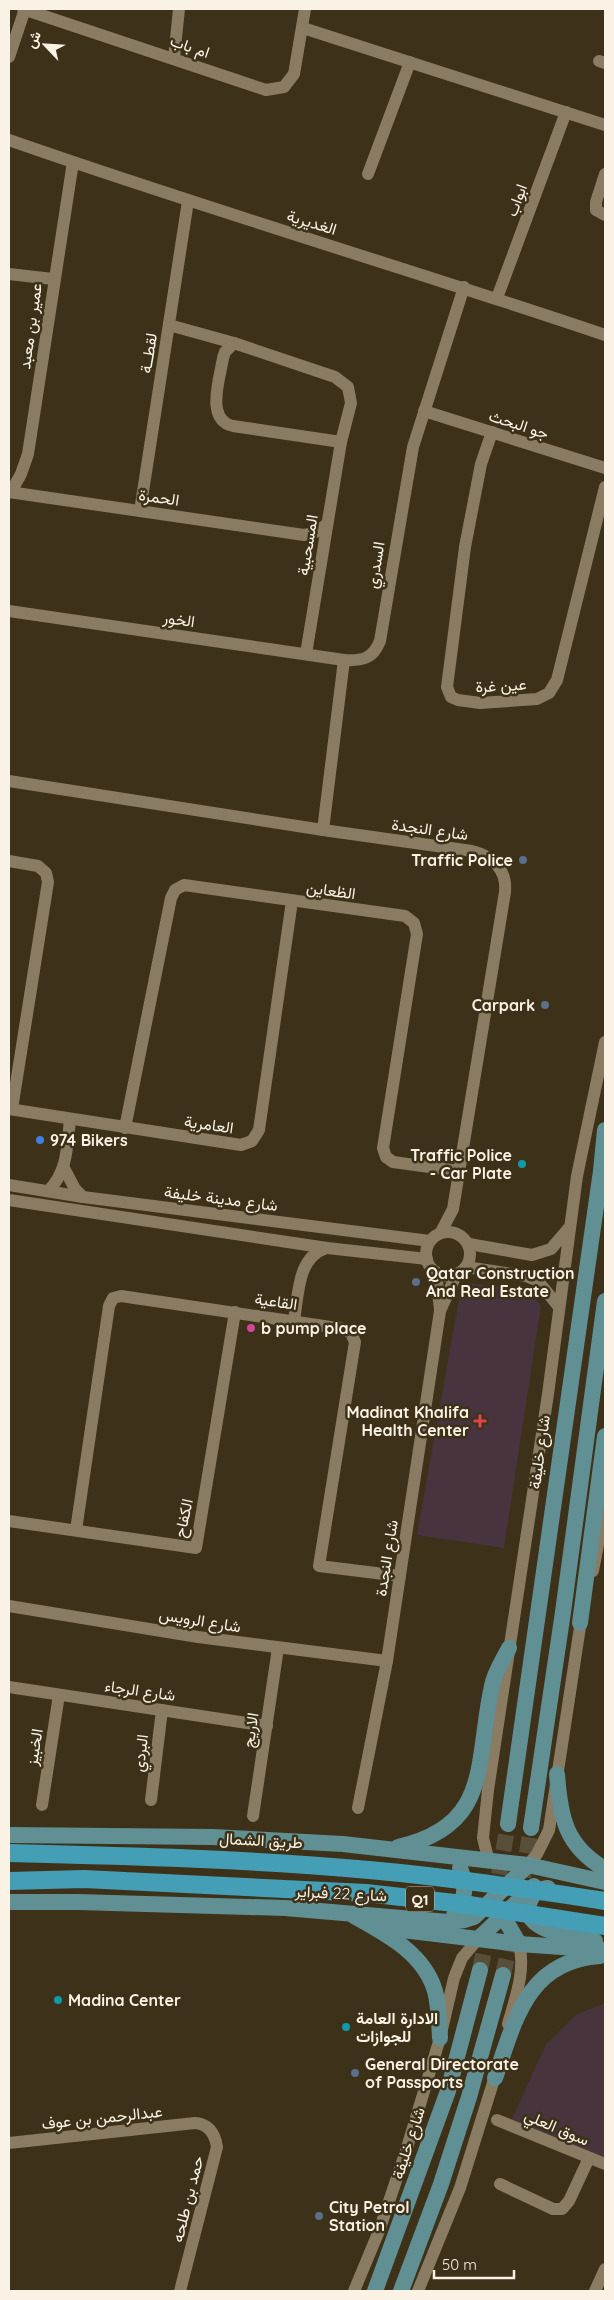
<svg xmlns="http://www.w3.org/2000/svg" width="614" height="2300" font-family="Quicksand,Vazirmatn,sans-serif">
	<rect width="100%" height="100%" fill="#3d3119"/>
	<!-- commercial -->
	<path fill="#47343d" d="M605,2003V2163L511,2121L546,2044L577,2014Z"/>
	<!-- medical -->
	<path fill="#47343e" d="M462,1282L529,1290L541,1306L504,1548L417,1535Z"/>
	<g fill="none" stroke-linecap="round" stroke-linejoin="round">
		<!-- major-tunnel -->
		<g stroke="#594e37" stroke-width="16" stroke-dasharray="16 8" stroke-linecap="butt">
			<path d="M523,1877L531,1828"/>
			<path d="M495,1898L508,1824"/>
			<path d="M480,1970L489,1927"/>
			<path d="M503,1975L513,1931"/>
		</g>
		<!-- minor -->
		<g stroke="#897c62" stroke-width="12">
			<path d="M23,9L266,90L284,87L294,74L305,9"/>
			<path d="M303,28L605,125"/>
			<path d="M9,57L25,9"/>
			<path d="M174,58L179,9"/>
			<path d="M599,61L605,63"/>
			<path d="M9,140C206,209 407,268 605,335"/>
			<path d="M368,174L410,62"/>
			<path d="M605,174L596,202V210L605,215"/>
			<path d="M9,274L53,279"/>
			<path d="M497,298L566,112"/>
			<path d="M169,325L234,343L335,377L348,387L351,403L341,442L306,654"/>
			<path d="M234,343L225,352L223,358C220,378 205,420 233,426L341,442"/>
			<path d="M424,411L605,468"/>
			<path d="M492,432L481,464L465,547L447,687L451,697L458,700L480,703L537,699L549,693L557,680L605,487"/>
			<path d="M9,492L304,535L316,532L327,524"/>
			<path d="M11,492L21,474L28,454L73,162"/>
			<path d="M140,511L188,201"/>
			<path d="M9,611L344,660C362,661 373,659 380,641L413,447L464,287"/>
			<path d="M9,781L323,830L472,851C493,856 507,870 505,892L453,1209L441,1232"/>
			<path d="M323,830L344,660"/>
			<path d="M9,861L38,866L46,873L48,882L12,1109"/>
			<path d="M9,1109L241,1145L252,1141L259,1130L292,901"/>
			<path d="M125,1128L171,898L175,890L184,885L405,916L414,923L417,934L383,1148L386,1157L393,1162L459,1171"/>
			<path d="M64,1168L75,1189L83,1197"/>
			<path d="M9,1185L83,1197L430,1241"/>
			<path d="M48,1191C68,1172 67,1145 70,1120"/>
			<path d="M9,1200L327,1248L427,1259"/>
			<circle cx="448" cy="1254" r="22"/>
			<path d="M469,1244L532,1255L551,1249L568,1229"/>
			<path d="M466,1267L526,1276L538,1281L559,1307"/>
			<path d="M436,1272L440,1310"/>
			<path d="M294,1320C299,1293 297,1258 326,1248"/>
			<path d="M9,1521L196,1548L235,1312"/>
			<path d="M76,1530L109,1306L113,1298L121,1296L344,1329L351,1333L355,1342L319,1566L400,1576"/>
			<path d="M593,1571L605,1508"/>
			<path d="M9,1606L198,1637L387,1661"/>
			<path d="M9,1687L267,1726"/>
			<path d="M151,1800L162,1710"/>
			<path d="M42,1805L59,1695"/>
			<path d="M358,1808L387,1661L440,1311L456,1275"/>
			<path d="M253,1816L278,1648"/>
			<path d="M489,1862L483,1838L488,1790L548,1394L577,1176L605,1042"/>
			<path d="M528,1865L537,1854L549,1830L582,1614"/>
			<path d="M508,2024C515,1999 526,1970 519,1944"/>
			<path d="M497,2120L605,2164"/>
			<path d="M9,2143L195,2123C209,2124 215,2134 217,2147L180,2291"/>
			<path d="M500,2184L553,2209H562L569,2201L589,2158"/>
			<path d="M354,2291L379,2231L406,2151L440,2038L454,1978L462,1958L478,1939"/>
			<path d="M418,2291L460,2188L497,2070"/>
			<path d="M595,2291L605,2269"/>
		</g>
		<!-- major -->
		<g stroke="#609094" stroke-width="16">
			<path d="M580,1623L605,1436"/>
			<path d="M557,1774C560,1816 565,1846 605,1869"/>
			<path d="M508,1824L601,1171L605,1130"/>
			<path d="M531,1828L563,1612L605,1301"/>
			<path d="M9,1835L213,1837L343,1844L528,1865L605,1882"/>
			<path d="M398,1847C492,1826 475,1763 492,1686C494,1673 503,1660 509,1648"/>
			<path d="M548,1888C540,1889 533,1893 530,1901C518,1933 575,1935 595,1941"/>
			<path d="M9,1902H78L285,1908L448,1922L465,1920L474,1917L528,1865"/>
			<path d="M498,1907L519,1944"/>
			<path d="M454,1915C466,1899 467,1885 460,1868"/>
			<path d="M354,1916C386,1934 424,1953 435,1991C439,2006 439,2022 440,2038"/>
			<path d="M386,1928L519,1944L605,1950"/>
			<path d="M478,1939L534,1886"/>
			<path d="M495,2078C515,2020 527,1961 600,1956"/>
			<path d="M375,2291L448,2091L480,1970"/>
			<path d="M401,2291L441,2184L469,2097L503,1975"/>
		</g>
		<!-- highway -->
		<g stroke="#449eb6" stroke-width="18">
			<path d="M9,1853C129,1856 249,1859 369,1870C448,1877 527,1889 605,1901"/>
			<path d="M9,1881L84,1879L366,1893L463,1904L605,1926"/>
		</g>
	</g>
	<!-- markers -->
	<g fill="#5c6f8a" stroke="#3d3119" stroke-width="2">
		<circle cx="523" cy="860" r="5"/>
		<circle cx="545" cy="1005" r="5"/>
		<circle cx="416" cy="1282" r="5"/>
		<circle cx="355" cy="2073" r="5"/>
		<circle cx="319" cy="2216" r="5"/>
	</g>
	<circle fill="#3f7fe0" stroke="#3d3119" stroke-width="2" cx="40" cy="1140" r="5"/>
	<g fill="#0f9aa8" stroke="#3d3119" stroke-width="2">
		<circle cx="522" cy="1164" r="5"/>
		<circle cx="58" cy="2000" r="5"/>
		<circle cx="346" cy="2027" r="5"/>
	</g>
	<circle fill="#d1479c" stroke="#3d3119" stroke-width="2" cx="251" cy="1328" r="5"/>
	<path fill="#e0444e" stroke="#3d3119" stroke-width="2" d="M477.5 1413.5h5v5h5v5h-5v5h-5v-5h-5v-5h5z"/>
	<g text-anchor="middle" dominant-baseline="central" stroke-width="5" stroke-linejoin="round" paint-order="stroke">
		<!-- shield labels -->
		<rect fill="#3d3119" stroke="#c1b8a7" stroke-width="1" x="406" y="1886.5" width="28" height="25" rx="4"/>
		<g font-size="15" font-weight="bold" fill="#faf2e4">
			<text x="420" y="1899">Q1</text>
		</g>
		<!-- street labels -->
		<g font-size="16" fill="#faf2e4" stroke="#3d3119">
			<text transform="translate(190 46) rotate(19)">ام باب</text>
			<text transform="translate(516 200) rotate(-70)">ابواب</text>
			<text transform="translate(312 222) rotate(17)">الغديرية</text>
			<text transform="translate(30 326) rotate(-82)">عمير بن معبد</text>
			<text transform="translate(148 353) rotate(-81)">لقطــة</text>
			<text transform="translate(519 424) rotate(18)">جو البحث</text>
			<text transform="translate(159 497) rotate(8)">الحمرة</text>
			<text transform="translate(307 545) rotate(-81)">المسحبية</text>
			<text transform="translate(375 565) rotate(-81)">السدري</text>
			<text transform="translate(179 619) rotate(8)">الخور</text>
			<text transform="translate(501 685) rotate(-3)">عين غرة</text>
			<text transform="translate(430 829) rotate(8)">شارع النجدة</text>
			<text transform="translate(331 890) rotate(8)">الظعاين</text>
			<text transform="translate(209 1124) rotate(8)">العامرية</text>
			<text transform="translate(221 1198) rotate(7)">شارع مدينة خليفة</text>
			<text transform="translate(276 1301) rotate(8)">القاعية</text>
			<text transform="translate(539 1452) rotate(-82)">شارع خليفة</text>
			<text transform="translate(183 1518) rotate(-78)">الكفاح</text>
			<text transform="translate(386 1558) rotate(-81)">شارع النجدة</text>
			<text transform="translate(200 1620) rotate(9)">شارع الرويس</text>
			<text transform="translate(140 1690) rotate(8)">شارع الرجاء</text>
			<text transform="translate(250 1730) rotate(-81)">الاريج</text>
			<text transform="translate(34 1747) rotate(-81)">الخبيز</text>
			<text transform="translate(140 1753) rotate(-83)">البردي</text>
			<text transform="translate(261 1840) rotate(3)">طريق الشمال</text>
			<text transform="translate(341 1893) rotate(3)">شارع 22 فبراير</text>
			<text transform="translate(102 2117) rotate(-6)">عبدالرحمن بن عوف</text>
			<text transform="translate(557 2127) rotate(23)">سوق العلي</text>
			<text transform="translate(408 2143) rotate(-72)">شارع خليفة</text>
			<text transform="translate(187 2199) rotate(-76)">حمد بن طلحه</text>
		</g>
		<!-- poi labels -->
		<g font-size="16" font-weight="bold" fill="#faf2e4" stroke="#3d3119" text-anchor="start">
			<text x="513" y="860" text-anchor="end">Traffic Police</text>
			<text x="535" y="1005" text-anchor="end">Carpark</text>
			<text x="50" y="1140">974 Bikers</text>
			<text x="512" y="1155" text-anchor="end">Traffic Police<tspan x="512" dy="18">- Car Plate</tspan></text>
			<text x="426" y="1273">Qatar Construction<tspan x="426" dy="18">And Real Estate</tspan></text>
			<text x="261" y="1328">b pump place</text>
			<text x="469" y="1412" text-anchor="end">Madinat Khalifa<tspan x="469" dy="18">Health Center</tspan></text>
			<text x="68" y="2000">Madina Center</text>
			<text x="356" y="2018">الادارة العامة<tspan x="356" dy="18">للجوازات</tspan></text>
			<text x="365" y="2064">General Directorate<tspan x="365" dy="18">of Passports</tspan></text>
			<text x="329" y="2207">City Petrol<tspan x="329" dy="18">Station</tspan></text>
		</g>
	</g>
	<!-- border -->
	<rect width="614" height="2300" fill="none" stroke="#faf2e4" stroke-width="20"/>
	<!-- north arrow -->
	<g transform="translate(45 45) rotate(295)" stroke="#3d3119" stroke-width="4" paint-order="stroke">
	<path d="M0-4L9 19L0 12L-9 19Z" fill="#faf2e4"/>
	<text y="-8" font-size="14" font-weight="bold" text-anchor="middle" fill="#faf2e4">ش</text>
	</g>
	<!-- scale -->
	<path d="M434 2270v8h80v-8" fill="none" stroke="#faf2e4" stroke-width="2.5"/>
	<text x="442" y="2270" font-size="15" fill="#faf2e4" stroke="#3d3119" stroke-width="4" paint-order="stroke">50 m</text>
</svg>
